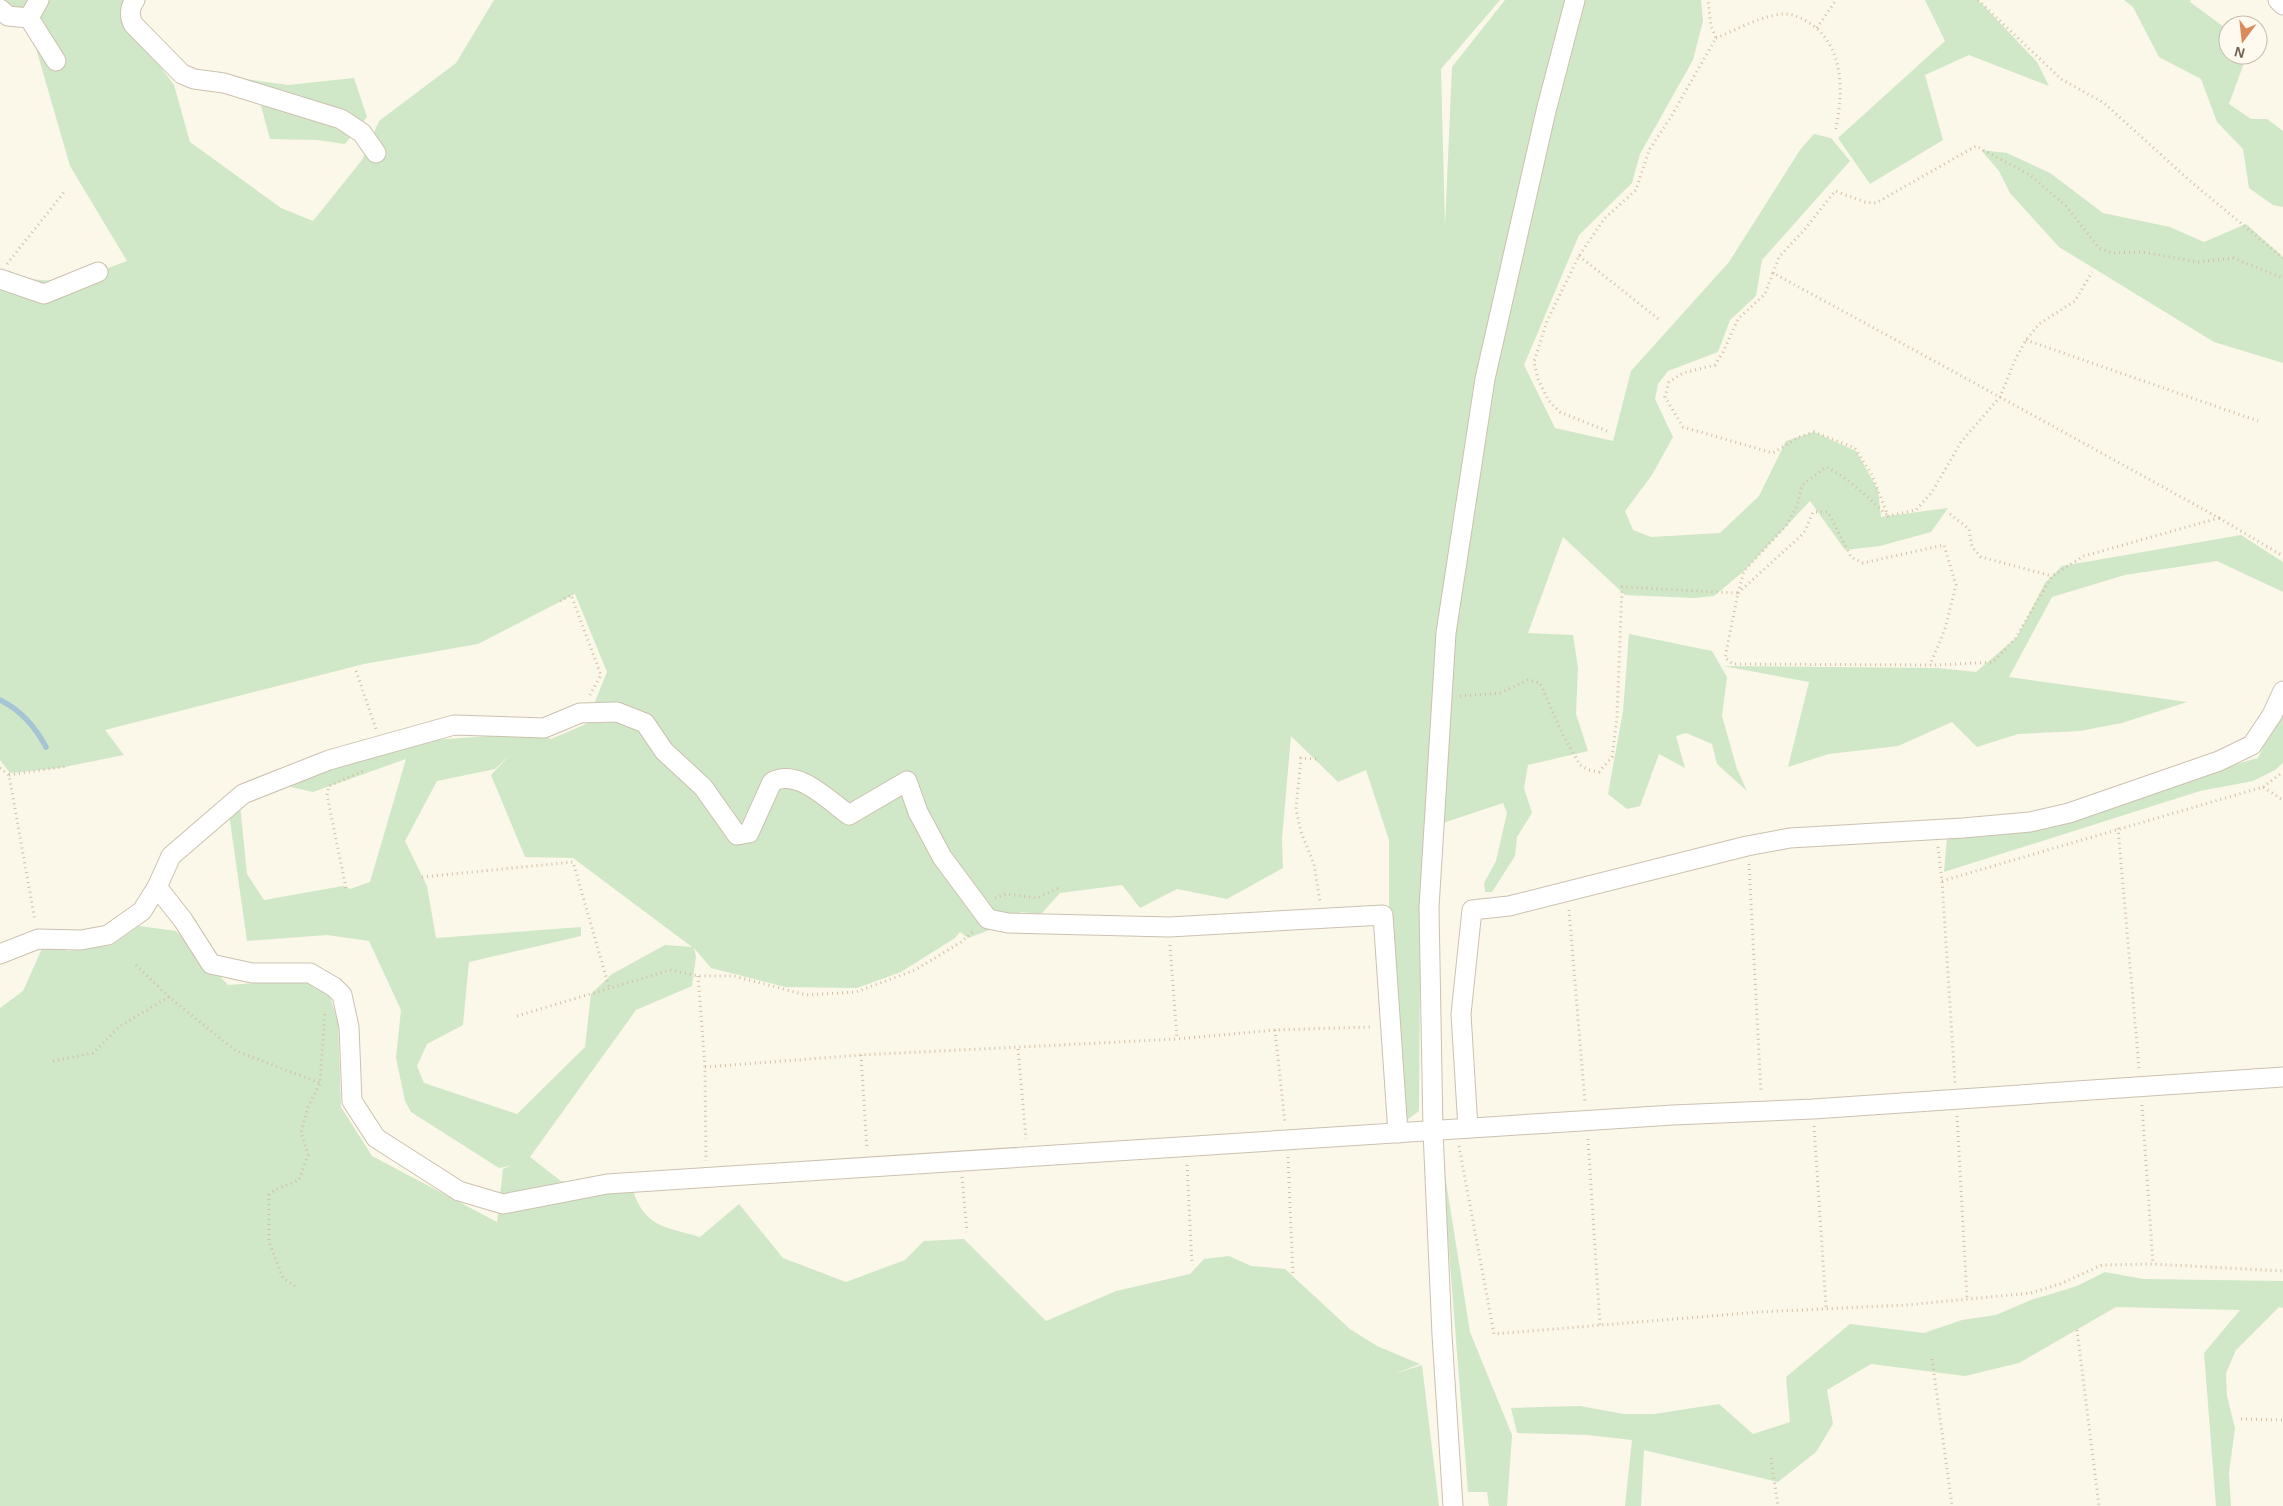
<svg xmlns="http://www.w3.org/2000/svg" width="2283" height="1506" font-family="Helvetica,sans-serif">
	<rect width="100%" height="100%" fill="#fbf7e9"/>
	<!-- green -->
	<g fill="#d0e8c8" fill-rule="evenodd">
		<path d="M0,0H132L124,17L174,85L190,142L281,208L313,221L362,160L379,121L456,63L494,0H1500L1441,69L1445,226L1452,67L1505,0H1701L1703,21L1693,60L1640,154L1632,183L1579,235L1524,365L1555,428L1613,441L1631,371L1729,262L1800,150L1814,134L1831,138L1850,161L1762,260L1756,296L1730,320L1718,352L1668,371L1658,384L1655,399L1673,437L1652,475L1625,511L1633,530L1651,537L1720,533L1759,496L1786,441L1814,432L1856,451L1878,490L1881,517L1948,508L1931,532L1880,546L1845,550L1810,501L1744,571L1714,596L1694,598L1625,595L1563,537L1528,633L1573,635L1578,668L1576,714L1588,751L1528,765L1524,788L1532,813L1517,837L1515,856L1492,892H1485L1484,883L1496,861L1507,813L1503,803L1425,829L1420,977L1419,1111L1407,1120L1399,1084L1389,912V840L1366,770L1338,782L1291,736L1282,839L1283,868L1227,899L1177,889L1140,908L1122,885L1060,893L1041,914L1020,912L1019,919L968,938L960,932L955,938L901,972L857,988L785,987L711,968L694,948L696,957L692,986L636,1010L530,1157L561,1181L632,1187C643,1227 665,1227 700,1237L739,1204L783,1258L846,1282L905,1260L924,1241L964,1239L1046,1321L1116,1291L1190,1274L1204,1259L1229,1256L1251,1266L1285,1269L1350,1329L1377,1346L1420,1364L1394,1374L1422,1365L1439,1506H0V1008L23,991L44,944L68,951L112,945L139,926L176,931L228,985L308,979L329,994L338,1022L341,1107L372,1156L497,1222L503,1169L510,1166L499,1168L411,1112L405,1101L396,1058L401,1010L369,941L327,935L247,941L229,814L240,805L247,874L264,900L343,886L350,889L370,882L406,759L313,792L277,784L433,740L530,733L551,739L586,724L607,672L575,594L478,644L364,664L105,730L124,755L59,768L10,773L0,760V277L71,282L127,261L70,166L31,31ZM510,755L491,775L525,857L573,858L692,947L665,945L612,974L591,994L585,1047L517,1114L424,1083L417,1066L427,1044L463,1025L469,962L581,936V927L436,938L427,886L405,841L437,781L495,769Z"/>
		<path d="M1925,0H1978L2037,62L2049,86L1969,55L1925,75L1943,140L1870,184L1838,138L1945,41Z"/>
		<path d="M2124,0H2191L2190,2L2228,30V55H2247L2229,104L2251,119H2267L2283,131V207L2273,205L2249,188L2243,149L2217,122L2201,79L2159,57L2133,7Z"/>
		<path d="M189,71L288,85L354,78L367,117L345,144L317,140L270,139L260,102L186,85Z"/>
		<path d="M1981,150L2007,153L2050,173L2103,213L2170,227L2204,242L2246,224L2283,257V363L2214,342L2059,247L2010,193L1999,171Z"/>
		<path d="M2241,535L2283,562V592L2217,561L2125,575L2052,597L2009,677L2187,702L2122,723L2080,731L2018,734L1977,747L1952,722L1898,746L1829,754L1788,767L1809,682L1723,666L1938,668L1976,672L2017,637L2045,583L2062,566Z"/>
		<path d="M1629,634L1712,651L1727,677L1722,716L1737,769L1747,791L1717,764L1712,744L1686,733L1676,736L1685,768L1659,754L1640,806L1627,809L1608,794L1623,711Z"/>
		<path d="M2283,702V763L2275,770L2253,781L2200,791L1944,872L1947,837L2175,781L2258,758Z"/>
		<path d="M1441,1150L1470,1332L1512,1435L1507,1506H1489L1487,1492H1468Z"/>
		<path d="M2105,1272L2143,1279L2283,1281V1308L2279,1307L2236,1350L2226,1373L2227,1396L2235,1428L2229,1473L2231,1506H2216L2204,1353L2240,1310L2116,1307L2019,1363L1965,1376L1871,1364L1827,1390L1833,1424L1816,1452L1778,1482L1644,1450L1641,1506H1625L1632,1440L1588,1435L1517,1433L1511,1408L1580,1406L1624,1414H1654L1719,1404L1753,1434L1790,1422L1786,1377L1850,1324L1924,1333L1962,1320L1996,1315L2031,1300L2077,1286Z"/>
	</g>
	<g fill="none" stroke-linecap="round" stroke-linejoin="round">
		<!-- stream -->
		<path stroke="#a6c5d4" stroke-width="5.5" d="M0,700C22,711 35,727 46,747"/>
		<defs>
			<g id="minor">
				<path d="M135,0C129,8 129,15 133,24L182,74L194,79L224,83L341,119L362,133L376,153"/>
				<path d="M2278,0L2283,5"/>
				<path d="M0,9L8,16L29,18L39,0"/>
				<path d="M29,18L56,61"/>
				<path d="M0,279L44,294L98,272"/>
				<path d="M157,887L183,920L211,964L252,973H310L334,987L342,995L349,1027L352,1101L376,1138L459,1191L503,1204L607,1184L1673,1115L1813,1109L2283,1077"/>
				<path d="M0,954L38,939L81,940L108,935L142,911L157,887L171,856L243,794L329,760L454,725L544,728L580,713L617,712L645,723L664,751L703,787L737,835L749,833L772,782C798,768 828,800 849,815L907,781L918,812L942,857L988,919L1008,923L1169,927L1383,915L1398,1133"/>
				<path d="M1468,1128L1461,1014L1472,910L1509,906L1747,846L1790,838L1963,828L2030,822L2069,813L2219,761L2252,745L2272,715L2283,691"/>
				<path d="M1453,1506L1442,1335L1433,1131L1429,907L1446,633L1485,379L1546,111L1575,0"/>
			</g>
		</defs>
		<!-- minor casing -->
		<use href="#minor" stroke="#ccc1b0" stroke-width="21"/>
		<!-- path -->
		<g stroke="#d3bfa6" stroke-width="3" stroke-dasharray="1 4" stroke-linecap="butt">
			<path d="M1978,0L2061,79L2104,103L2190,181L2283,258"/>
			<path d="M1817,28L1836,0"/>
			<path d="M1716,38C1734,31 1757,18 1776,15C1789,12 1798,16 1808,22C1845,45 1844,94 1835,132"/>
			<path d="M1579,256L1661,321"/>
			<path d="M7,264L65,191"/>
			<path d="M1773,273L1779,257L1805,229L1835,191L1865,202L1876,203L1976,146L2030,175L2066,206L2099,248L2112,253L2142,252L2199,262L2233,258L2283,278"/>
			<path d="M2026,340L2258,421"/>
			<path d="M1607,431L1560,412L1548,400L1538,379L1534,362L1547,321L1579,256L1604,219L1636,190L1649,150L1669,120L1716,38L1711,26L1708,0"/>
			<path d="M1950,514L1969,529L1972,547L1981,557L2052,576"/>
			<path d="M2219,518L2283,556"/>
			<path d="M1738,593L1804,533L1813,512H1828L1851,557L1863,563L1944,545L1956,585L1945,629L1930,665"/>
			<path d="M1738,593L1744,571L1786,526L1797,506L1802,485L1826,467C1849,478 1868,498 1887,515"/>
			<path d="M560,601L571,595L601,675L590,695"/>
			<path d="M356,671L376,729"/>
			<path d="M1460,696L1500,693L1528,680L1540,683L1562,733L1580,765L1589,770L1599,772L1612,757L1617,717L1622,587L1738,593L1725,658L1733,664L1936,665L1993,662L2015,639L2052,576L2084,556L2219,518C2071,436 1922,354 1773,273L1765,294L1738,319L1723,352L1715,365L1683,373L1669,382L1665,397L1683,427L1773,453L1799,437L1814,432L1855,448L1872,475L1888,516L1916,510L1932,492L1961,442L2000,397L2015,360L2026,340L2039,324L2075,301L2092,272"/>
			<path d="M1316,759L1301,758L1296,809L1301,832L1314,864L1320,902"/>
			<path d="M0,768L9,775L35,921"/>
			<path d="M9,775L68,766"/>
			<path d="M2263,787L2283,772"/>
			<path d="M2118,828L2139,1068"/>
			<path d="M1938,847L1942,881L1955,1083"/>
			<path d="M1749,864L1761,1093"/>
			<path d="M422,877L573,862L609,987"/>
			<path d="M1942,881L2263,787L2283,800"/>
			<path d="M346,888L327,795L329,786L363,771"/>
			<path d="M995,898L1006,894L1037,898L1059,888"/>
			<path d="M1569,910L1585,1103"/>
			<path d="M1170,945L1177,1039"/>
			<path d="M136,965L169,997L236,1051L320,1083"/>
			<path d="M698,976L705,1067L706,1161"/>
			<path d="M517,1016L670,970L698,976H734L806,995L856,992L915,970L961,942L974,931"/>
			<path d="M1275,1030L1285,1123"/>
			<path d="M1018,1049L1026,1139"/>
			<path d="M861,1055L867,1150"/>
			<path d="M53,1061L93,1053L120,1026L169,997"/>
			<path d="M705,1067L861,1055L1177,1039L1275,1030L1372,1027"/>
			<path d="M2142,1105L2153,1264"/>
			<path d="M1957,1116L1967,1298"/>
			<path d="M1814,1126L1826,1307"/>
			<path d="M1588,1139L1600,1325"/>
			<path d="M1459,1146L1494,1334L1759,1312L1906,1305L2031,1293L2060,1284L2102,1265L2153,1264L2283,1271"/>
			<path d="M1288,1157L1293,1276"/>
			<path d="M1187,1165L1192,1265"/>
			<path d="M962,1177L967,1232"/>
			<path d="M295,1286L283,1278L269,1242V1195L275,1190L299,1180L308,1155L301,1132L308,1107L320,1083L325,1012"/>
			<path d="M2077,1330L2099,1506"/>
			<path d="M1932,1359L1952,1506"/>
			<path d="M2241,1419L2283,1420"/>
			<path d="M1771,1458L1778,1506"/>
		</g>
		<!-- minor -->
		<use href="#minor" stroke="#fff" stroke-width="19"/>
	</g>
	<!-- north arrow -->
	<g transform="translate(2243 40) rotate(195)"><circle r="24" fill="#fefaef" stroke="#c6bdaf"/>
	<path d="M0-4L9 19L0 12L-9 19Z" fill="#da8b59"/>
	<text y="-8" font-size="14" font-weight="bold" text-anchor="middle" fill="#73624f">N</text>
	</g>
</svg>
